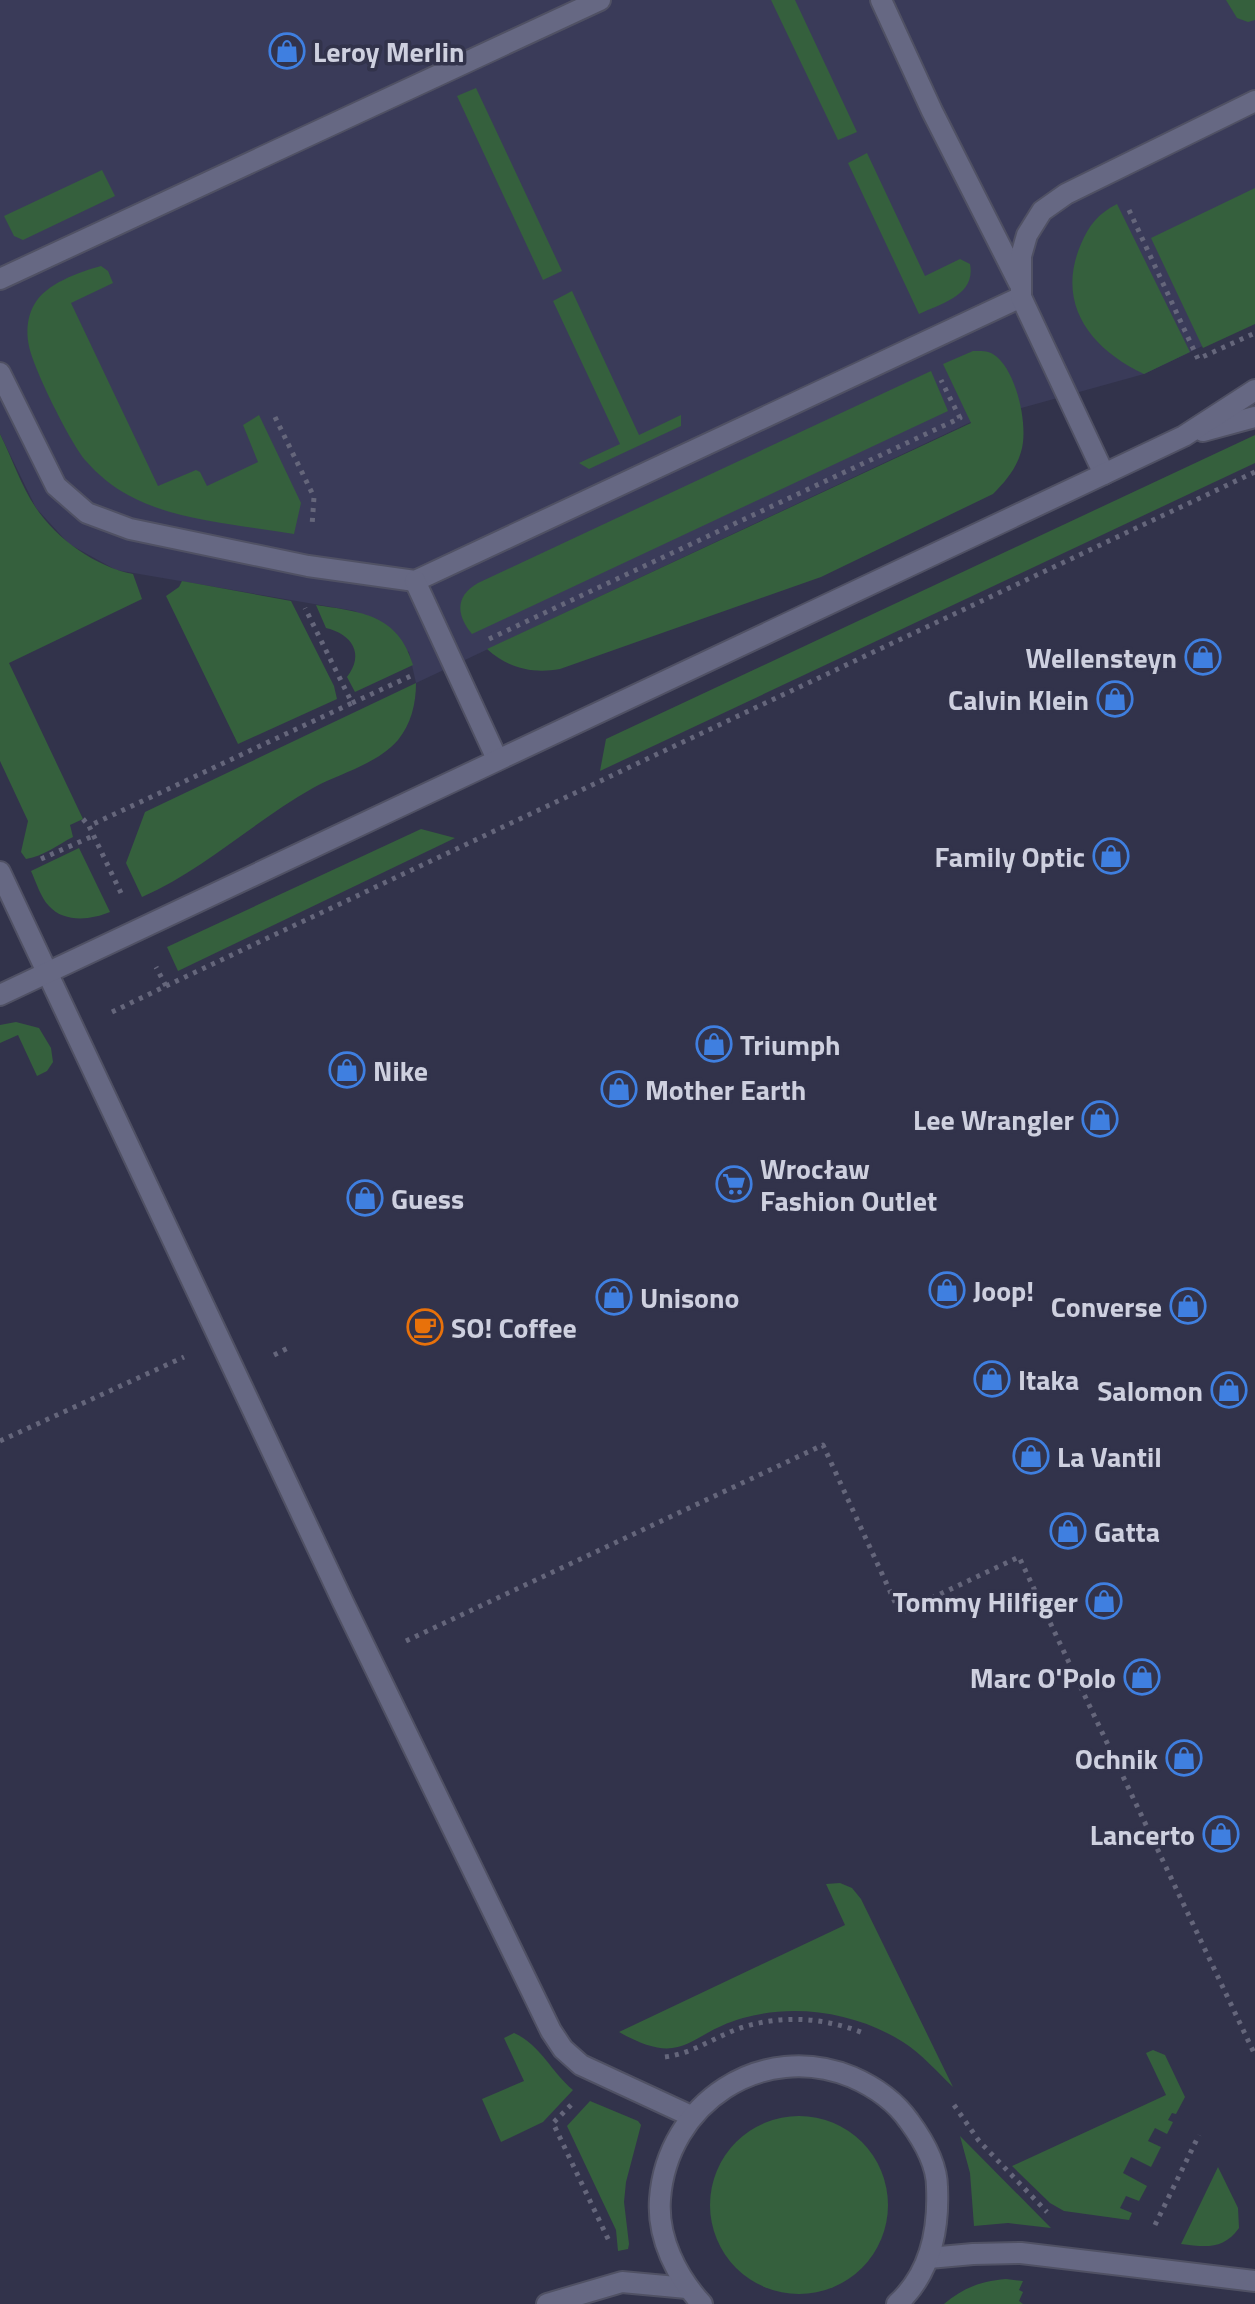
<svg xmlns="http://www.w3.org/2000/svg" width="1255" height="2304" font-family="'Titillium Web',sans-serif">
	<rect width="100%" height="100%" fill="#32334b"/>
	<!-- built -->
	<path fill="#3a3b59" d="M0,0H1255V321L1144,374L971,422L416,683L409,652L355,611L116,570L69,544L36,508L0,434Z"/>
	<!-- green -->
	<g fill="#35603d">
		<path d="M771,0H795L857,132L838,140Z"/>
		<path d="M1226,0H1255V20L1248,22L1237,18Z"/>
		<path d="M476,88L562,271L543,280L457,96Z"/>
		<path d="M867,153L925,276L960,259L970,264C976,295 942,303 919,314L848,163Z"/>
		<path d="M102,170L115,196L23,240L14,236L4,216Z"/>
		<path d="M1255,188V324L1203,348L1151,238Z"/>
		<path d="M1117,204L1190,352L1144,374C1091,349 1055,304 1081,244C1089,225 1099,213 1117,204Z"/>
		<path d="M101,266L108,271L113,283L71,303L158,486L196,470L200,472L207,486L258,462L243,425L259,415L301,503L294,534C243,525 174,521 128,495C113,487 97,474 86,461C71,444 33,368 29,346C26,333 27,317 34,305C45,284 79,272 101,266Z"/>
		<path d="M572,291L639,435L681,415V426L589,469L579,463L620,444L553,301Z"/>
		<path d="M973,351C983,351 989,350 997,357C1017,374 1029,427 1021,452C1016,469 1005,482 993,494L821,577L560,669C532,674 508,668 487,649L971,423L943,364Z"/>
		<path d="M931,371L948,411L472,634C456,615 455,596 478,583Z"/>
		<path d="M0,434C12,458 21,486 36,508C57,539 96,567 133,574L142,599L9,663L83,819L70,825L73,837C57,845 44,856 26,859L21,852L28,821L0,761Z"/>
		<path d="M1255,435V463L600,771L606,739Z"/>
		<path d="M182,581L291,601L334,686L337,699L238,744L166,596L179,587Z"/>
		<path d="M316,605C361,612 398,614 413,665L355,692L347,677C365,654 352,634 326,628Z"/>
		<path d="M416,683C416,704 411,724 398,740C376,765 340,773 313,788C253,822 205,869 142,897L126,863L145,812Z"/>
		<path d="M421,829L455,838L178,971L167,947Z"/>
		<path d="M79,848L110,912C91,920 64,923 49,906C41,898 36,882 31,871Z"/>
		<path d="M16,1022L39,1028L51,1048L53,1062L47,1071L37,1076L18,1035L0,1043V1025Z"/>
		<path d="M840,1883L852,1888L861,1899L953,2087C937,2072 922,2054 903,2042C857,2013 796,2003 743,2018C686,2034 685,2069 619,2032L845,1925L826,1884Z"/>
		<path d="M514,2033C540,2044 552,2073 573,2090L543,2122L501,2142L482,2099L524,2081L504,2038Z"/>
		<path d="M1153,2050L1165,2055L1185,2097L1176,2114L1172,2113L1168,2120L1173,2122L1167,2134L1155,2128L1148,2141L1161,2147L1151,2167L1131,2157L1123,2173L1147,2186L1139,2201L1126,2196L1120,2208L1132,2213L1129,2220L1064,2211L1050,2203L1012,2166L1166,2095L1146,2053Z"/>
		<path d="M590,2101L638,2121L641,2125L626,2182L624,2202L629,2244L628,2249L618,2251L616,2230L567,2126Z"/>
		<circle cx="799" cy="2205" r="89"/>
		<path d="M960,2136L1051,2228L1008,2223L974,2226L970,2173Z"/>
		<path d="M1218,2167L1238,2208L1239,2228C1223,2250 1206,2247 1181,2244Z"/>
		<path d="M1006,2279L1023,2281L1019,2290L1023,2292L1019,2301L1023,2304H944C963,2288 981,2281 1006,2279Z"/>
	</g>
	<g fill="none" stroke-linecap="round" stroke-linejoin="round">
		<defs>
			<g id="service">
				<path d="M881,0L932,111L1019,283"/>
				<path d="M0,279L600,0"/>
				<path d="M0,373L56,486L87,513L130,529L308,566L415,581L1021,297"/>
				<path d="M1203,431L1255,417"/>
				<path d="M1104,474L1021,297V256L1027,235L1042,211L1066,194L1255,101"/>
				<path d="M415,581L497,759"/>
				<path d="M0,872L343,1602L551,2031L563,2049L581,2065L691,2116"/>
				<path d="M0,995L1104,474L1184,436L1255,390"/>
				<path d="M929,2258L973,2254L1021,2253L1255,2281"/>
				<path d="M547,2304L622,2282L687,2288"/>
				<path d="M702,2304C677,2277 657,2238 660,2199C667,2103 762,2040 852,2077C875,2087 895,2101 909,2121C923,2140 937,2163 937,2187C939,2230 930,2274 897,2304"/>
			</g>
		</defs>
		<!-- service casing -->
		<use href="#service" stroke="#505164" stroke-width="24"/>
		<!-- path -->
		<g stroke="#65667b" stroke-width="5" stroke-dasharray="4 6" stroke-linecap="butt">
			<path d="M1129,210L1198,359L1255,333"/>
			<path d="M275,417L314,497L312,526"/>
			<path d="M489,639L960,418L941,380"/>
			<path d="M352,703L413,675"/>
			<path d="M83,819L89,826"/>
			<path d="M41,859L93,836"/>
			<path d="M121,893L89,826L352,703L305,608"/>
			<path d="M166,986L1255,472"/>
			<path d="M112,1012L166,986L156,967"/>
			<path d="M274,1355L290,1347"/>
			<path d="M0,1441L184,1357"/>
			<path d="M406,1641L823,1445L900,1613L1019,1557L1255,2055"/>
			<path d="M665,2057C696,2053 718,2034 747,2026C785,2015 826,2018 863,2033"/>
			<path d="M571,2105L553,2123L610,2243"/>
			<path d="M954,2105L979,2141L1047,2212"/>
			<path d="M1155,2225L1199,2135"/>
		</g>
		<!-- service -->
		<use href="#service" stroke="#666883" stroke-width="20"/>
	</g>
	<!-- icons -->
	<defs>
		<symbol id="shop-ring" viewBox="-11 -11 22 22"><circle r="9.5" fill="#32334b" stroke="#3f7fe0" stroke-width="1.5"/><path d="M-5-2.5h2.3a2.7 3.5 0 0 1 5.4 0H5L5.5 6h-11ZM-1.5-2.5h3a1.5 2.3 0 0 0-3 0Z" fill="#3f7fe0"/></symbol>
		<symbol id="supermarket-ring" viewBox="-11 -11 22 22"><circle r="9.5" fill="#32334b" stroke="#3f7fe0" stroke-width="1.5"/><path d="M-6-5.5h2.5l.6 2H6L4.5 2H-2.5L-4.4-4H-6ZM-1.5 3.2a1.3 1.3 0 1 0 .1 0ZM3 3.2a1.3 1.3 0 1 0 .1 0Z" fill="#3f7fe0"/></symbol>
		<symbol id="cafe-ring" viewBox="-11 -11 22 22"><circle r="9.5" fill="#32334b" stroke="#e8710a" stroke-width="1.5"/><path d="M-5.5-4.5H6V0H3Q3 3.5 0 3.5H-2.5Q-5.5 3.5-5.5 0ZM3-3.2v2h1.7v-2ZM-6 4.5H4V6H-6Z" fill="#e8710a"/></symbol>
	</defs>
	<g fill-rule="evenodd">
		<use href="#shop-ring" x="267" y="31" width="40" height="40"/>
		<use href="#shop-ring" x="1183" y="637" width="40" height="40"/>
		<use href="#shop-ring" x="1095" y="679" width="40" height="40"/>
		<use href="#shop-ring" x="1091" y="836" width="40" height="40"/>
		<use href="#shop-ring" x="694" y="1024" width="40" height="40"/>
		<use href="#shop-ring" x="327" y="1050" width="40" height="40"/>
		<use href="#shop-ring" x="599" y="1069" width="40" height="40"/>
		<use href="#shop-ring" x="1080" y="1099" width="40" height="40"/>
		<use href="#supermarket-ring" x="714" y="1164" width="40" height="40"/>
		<use href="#shop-ring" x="345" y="1178" width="40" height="40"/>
		<use href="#shop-ring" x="927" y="1270" width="40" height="40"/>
		<use href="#shop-ring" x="594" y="1277" width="40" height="40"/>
		<use href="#shop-ring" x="1168" y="1286" width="40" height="40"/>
		<use href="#cafe-ring" x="405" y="1307" width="40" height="40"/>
		<use href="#shop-ring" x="972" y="1359" width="40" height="40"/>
		<use href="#shop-ring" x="1209" y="1370" width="40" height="40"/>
		<use href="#shop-ring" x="1011" y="1436" width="40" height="40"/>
		<use href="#shop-ring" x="1048" y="1511" width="40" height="40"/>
		<use href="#shop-ring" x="1084" y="1581" width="40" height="40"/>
		<use href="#shop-ring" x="1122" y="1657" width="40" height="40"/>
		<use href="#shop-ring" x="1164" y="1738" width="40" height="40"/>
		<use href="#shop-ring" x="1201" y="1814" width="40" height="40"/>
	</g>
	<g text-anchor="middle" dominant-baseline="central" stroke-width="7" stroke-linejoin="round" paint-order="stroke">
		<!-- poi labels -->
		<g font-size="28" font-weight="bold" fill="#ced0df" stroke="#32334b" text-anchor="start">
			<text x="313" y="51">Leroy Merlin</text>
			<text x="1177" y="657" text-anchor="end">Wellensteyn</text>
			<text x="1089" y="699" text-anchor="end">Calvin Klein</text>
			<text x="1085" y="856" text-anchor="end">Family Optic</text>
			<text x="740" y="1044">Triumph</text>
			<text x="373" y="1070">Nike</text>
			<text x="645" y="1089">Mother Earth</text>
			<text x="1074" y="1119" text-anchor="end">Lee Wrangler</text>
			<text x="760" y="1168">Wrocław<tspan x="760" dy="32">Fashion Outlet</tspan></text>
			<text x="391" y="1198">Guess</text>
			<text x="973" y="1290">Joop!</text>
			<text x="640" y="1297">Unisono</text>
			<text x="1162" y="1306" text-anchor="end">Converse</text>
			<text x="451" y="1327">SO! Coffee</text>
			<text x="1018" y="1379">Itaka</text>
			<text x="1203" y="1390" text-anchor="end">Salomon</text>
			<text x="1057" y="1456">La Vantil</text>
			<text x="1094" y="1531">Gatta</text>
			<text x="1078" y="1601" text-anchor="end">Tommy Hilfiger</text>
			<text x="1116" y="1677" text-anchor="end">Marc O'Polo</text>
			<text x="1158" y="1758" text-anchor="end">Ochnik</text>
			<text x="1195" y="1834" text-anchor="end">Lancerto</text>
		</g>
	</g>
</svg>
